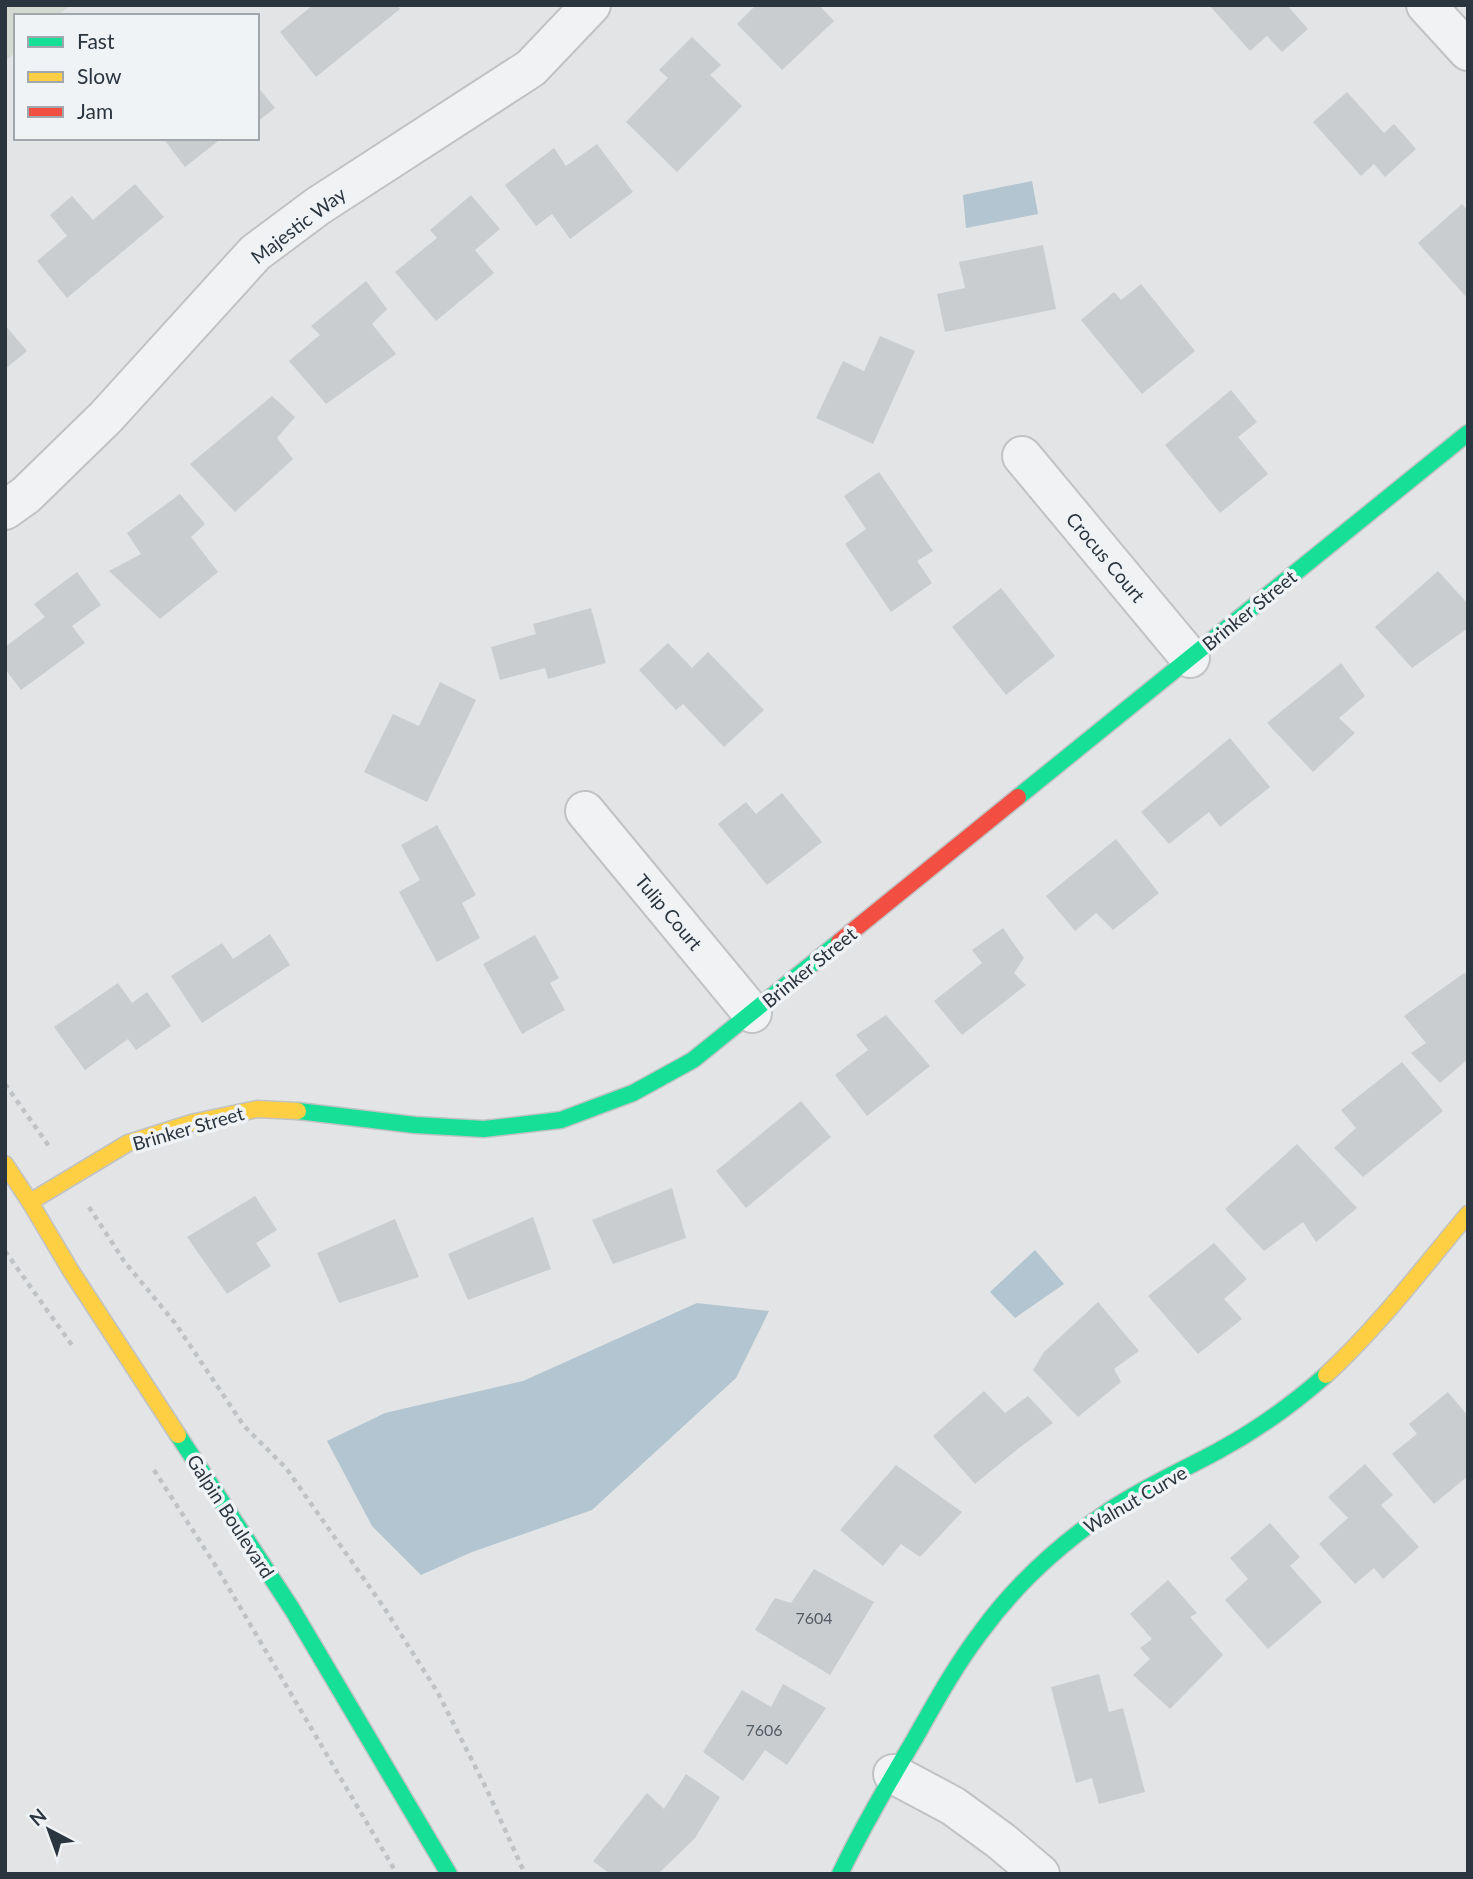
<svg xmlns="http://www.w3.org/2000/svg" width="1473" height="1879" font-family="Lato,sans-serif">
	<rect width="100%" height="100%" fill="#e2e4e6"/>
	<!-- green -->
	<path fill="#d4dad2" d="M5,5H70L58,16H16V52L5,61Z"/>
	<!-- water -->
	<g fill="#b2c5d0">
		<path d="M1032,181L1038,214L966,228L963,195Z"/>
		<path d="M1035,1250L1064,1284L1015,1318L990,1292Z"/>
		<path d="M697,1303L769,1311L736,1378L592,1510L472,1552L421,1575L372,1526L327,1441L385,1413L523,1381Z"/>
	</g>
	<!-- building -->
	<g fill="#cacdcf">
		<path d="M313,5H397L400,9L316,77L280,32Z"/>
		<path d="M756,5H819L834,21L782,70L737,24Z"/>
		<path d="M1209,5H1287L1308,29L1282,52L1267,36L1250,51Z"/>
		<path d="M692,37L721,65L710,75L742,106L677,172L626,122L668,78L659,70Z"/>
		<path d="M257,86L275,108L257,122Z"/>
		<path d="M1347,92L1384,133L1394,124L1416,149L1385,177L1374,164L1361,176L1313,122Z"/>
		<path d="M163,138H222L185,167Z"/>
		<path d="M597,144L633,192L570,239L552,214L536,226L505,185L554,148L566,166Z"/>
		<path d="M135,184L164,217L67,298L37,261L67,236L50,215L72,196L93,220Z"/>
		<path d="M471,195L500,229L475,250L494,273L436,321L395,272L437,238L430,230Z"/>
		<path d="M1462,204L1468,211V299L1418,243Z"/>
		<path d="M1043,245L1056,309L945,332L937,294L965,288L959,262Z"/>
		<path d="M366,281L387,309L372,324L396,354L326,404L289,361L320,335L311,326Z"/>
		<path d="M1141,284L1195,351L1142,394L1081,320L1114,292L1121,300Z"/>
		<path d="M5,325L27,351L5,369Z"/>
		<path d="M880,336L915,351L873,444L816,418L843,361L864,371Z"/>
		<path d="M1231,390L1257,422L1238,437L1268,474L1220,513L1165,445Z"/>
		<path d="M272,396L295,417L277,438L293,459L235,512L190,464Z"/>
		<path d="M879,472L933,551L917,561L932,583L891,612L845,544L866,529L844,496Z"/>
		<path d="M180,494L205,524L191,537L218,572L160,619L109,571L141,554L127,533Z"/>
		<path d="M1438,571L1468,604V628L1412,668L1375,627Z"/>
		<path d="M77,572L101,605L72,626L85,643L21,690L5,669V647L45,617L34,604Z"/>
		<path d="M1001,588L1055,656L1006,695L952,627Z"/>
		<path d="M591,608L606,663L548,679L545,668L500,680L491,647L536,634L533,624Z"/>
		<path d="M668,643L692,668L708,652L764,710L724,747L683,704L676,710L639,670Z"/>
		<path d="M1341,663L1365,696L1339,718L1355,733L1313,772L1267,723Z"/>
		<path d="M440,682L476,700L427,802L364,772L393,714L419,726Z"/>
		<path d="M1230,738L1270,787L1220,827L1209,812L1169,844L1141,812Z"/>
		<path d="M782,793L822,842L767,885L718,824L746,802L756,814Z"/>
		<path d="M437,825L476,895L462,903L480,938L437,962L399,892L420,880L401,845Z"/>
		<path d="M1116,839L1159,893L1113,930L1096,913L1075,931L1046,896Z"/>
		<path d="M1003,928L1024,958L1014,973L1026,985L962,1035L934,1001L982,963L972,950Z"/>
		<path d="M270,934L290,965L202,1023L171,976L222,943L233,959Z"/>
		<path d="M535,935L559,978L550,983L565,1010L522,1034L483,964Z"/>
		<path d="M1464,973L1468,975V1059L1440,1083L1411,1053L1426,1043L1404,1016Z"/>
		<path d="M118,983L132,1003L147,992L171,1026L136,1050L128,1039L85,1070L54,1027Z"/>
		<path d="M886,1015L930,1066L867,1116L835,1075L868,1050L856,1035Z"/>
		<path d="M1402,1062L1443,1111L1363,1177L1334,1148L1356,1128L1341,1110Z"/>
		<path d="M801,1101L831,1137L746,1208L716,1171Z"/>
		<path d="M1297,1144L1357,1208L1316,1242L1303,1222L1264,1251L1225,1209Z"/>
		<path d="M672,1188L686,1238L613,1264L592,1220Z"/>
		<path d="M255,1196L277,1230L256,1243L271,1266L227,1294L187,1237Z"/>
		<path d="M533,1217L551,1269L468,1300L448,1254Z"/>
		<path d="M395,1219L419,1277L339,1303L317,1253Z"/>
		<path d="M1214,1243L1247,1279L1224,1299L1242,1319L1198,1354L1148,1296Z"/>
		<path d="M1098,1302L1139,1351L1114,1369L1121,1382L1078,1417L1033,1370L1044,1352Z"/>
		<path d="M984,1391L1005,1413L1028,1396L1053,1423L1019,1448L975,1484L933,1436Z"/>
		<path d="M1448,1392L1468,1416V1476L1434,1504L1392,1454L1417,1434L1409,1424Z"/>
		<path d="M1365,1464L1393,1495L1381,1505L1419,1547L1383,1579L1374,1568L1355,1584L1319,1544L1348,1518L1328,1497Z"/>
		<path d="M896,1465L962,1512L920,1557L901,1544L883,1566L840,1530Z"/>
		<path d="M1270,1523L1300,1557L1290,1566L1322,1602L1268,1649L1225,1600L1248,1579L1230,1558Z"/>
		<path d="M814,1569L874,1602L830,1675L755,1630L775,1598L791,1603Z"/>
		<path d="M1168,1580L1197,1613L1190,1617L1223,1655L1170,1709L1133,1675L1150,1659L1140,1648L1152,1639L1130,1614Z"/>
		<path d="M1099,1674L1109,1712L1123,1708L1145,1792L1099,1804L1092,1778L1076,1783L1051,1687Z"/>
		<path d="M783,1684L826,1708L787,1765L765,1750L743,1781L703,1752L742,1690L771,1707Z"/>
		<path d="M686,1774L720,1797L695,1838L658,1874H610L593,1861L647,1793L664,1809Z"/>
	</g>
	<g fill="none" stroke-linecap="round" stroke-linejoin="round">
		<defs>
			<g id="street">
				<path d="M1426,5L1468,51"/>
				<path d="M1022,456L1190,658"/>
				<path d="M5,510L26,495L106,417L255,253L318,206L531,68L591,5"/>
				<path d="M585,811L752,1013"/>
				<path d="M893,1774L953,1806L1001,1841L1040,1874"/>
			</g>
			<g id="fast">
				<path d="M1018,797L1468,433"/>
				<path d="M298,1111L415,1125L484,1129L561,1120L633,1093L693,1060L839,942"/>
				<path d="M178,1435L292,1609L449,1874"/>
				<path d="M840,1874C862,1828 888,1784 914,1740C935,1703 955,1666 981,1632C1015,1585 1059,1545 1107,1512C1142,1488 1181,1471 1218,1451C1257,1430 1293,1404 1326,1375"/>
			</g>
			<g id="slow">
				<path d="M5,1164L30,1202L71,1271L178,1435"/>
				<path d="M30,1202L128,1143L191,1123L257,1109L298,1111"/>
				<path d="M1326,1375C1379,1326 1422,1269 1468,1214"/>
			</g>
			<path id="jam" d="M839,942L1018,797"/>
		</defs>
		<!-- street casing -->
		<use href="#street" stroke="#c0c2c4" stroke-width="42"/>
		<!-- fast casing -->
		<use href="#fast" stroke="#c0c2c4" stroke-width="19"/>
		<!-- slow casing -->
		<use href="#slow" stroke="#c0c2c4" stroke-width="19"/>
		<!-- jam casing -->
		<use href="#jam" stroke="#c0c2c4" stroke-width="19"/>
		<!-- path -->
		<g stroke="#c0c3c5" stroke-width="4.5" stroke-dasharray="5 5" stroke-linecap="butt">
			<path d="M5,1084L51,1149"/>
			<path d="M89,1207L124,1261L175,1323L244,1426L286,1468L385,1609L438,1693L487,1790L525,1874"/>
			<path d="M5,1251L74,1348"/>
			<path d="M154,1470L217,1568L397,1874"/>
		</g>
		<!-- street -->
		<use href="#street" stroke="#f1f2f4" stroke-width="38"/>
		<!-- fast -->
		<use href="#fast" stroke="#16e098" stroke-width="16"/>
		<!-- slow -->
		<use href="#slow" stroke="#ffcf43" stroke-width="16"/>
		<!-- jam -->
		<use href="#jam" stroke="#f24e42" stroke-width="16"/>
	</g>
	<g text-anchor="middle" dominant-baseline="central" stroke-width="7" stroke-linejoin="round" paint-order="stroke">
		<!-- number labels -->
		<g font-size="16" fill="#535c64">
			<text x="814" y="1617">7604</text>
			<text x="764" y="1729">7606</text>
		</g>
		<!-- street labels -->
		<g font-size="19" fill="#2a353f" stroke="#f0f3f6">
			<text transform="translate(298 225) rotate(-37)">Majestic Way</text>
			<text transform="translate(1106 557) rotate(50)">Crocus Court</text>
			<text transform="translate(1249 610) rotate(-39)">Brinker Street</text>
			<text transform="translate(669 912) rotate(50)">Tulip Court</text>
			<text transform="translate(809 967) rotate(-39)">Brinker Street</text>
			<text transform="translate(188 1128) rotate(-16)">Brinker Street</text>
			<text transform="translate(1135 1499) rotate(-30)">Walnut Curve</text>
			<text transform="translate(231 1516) rotate(57)">Galpin Boulevard</text>
		</g>
	</g>
	<!-- border -->
	<rect width="1473" height="1879" fill="none" stroke="#2a353f" stroke-width="14"/>
	<!-- legend -->
	<rect x="14" y="14" width="245" height="126" fill="#f0f3f6" stroke="#a1a7ad" stroke-width="2"/>
	<rect x="28" y="37" width="35" height="10" fill="#16e098" stroke="#a1a7ad" stroke-width="2"/>
	<text x="77" y="49" font-size="21" fill="#2a353f">Fast</text>
	<rect x="28" y="72" width="35" height="10" fill="#ffcf43" stroke="#a1a7ad" stroke-width="2"/>
	<text x="77" y="84" font-size="21" fill="#2a353f">Slow</text>
	<rect x="28" y="107" width="35" height="10" fill="#f24e42" stroke="#a1a7ad" stroke-width="2"/>
	<text x="77" y="119" font-size="21" fill="#2a353f">Jam</text>
	<!-- north arrow -->
	<g transform="translate(49 1830) rotate(319)" stroke="#f0f3f6" stroke-width="5" paint-order="stroke">
	<path d="M0-5L12 26L0 18L-12 26Z" fill="#2a353f"/>
	<text y="-10" font-size="19" font-weight="bold" text-anchor="middle" fill="#2a353f">N</text>
	</g>
</svg>
